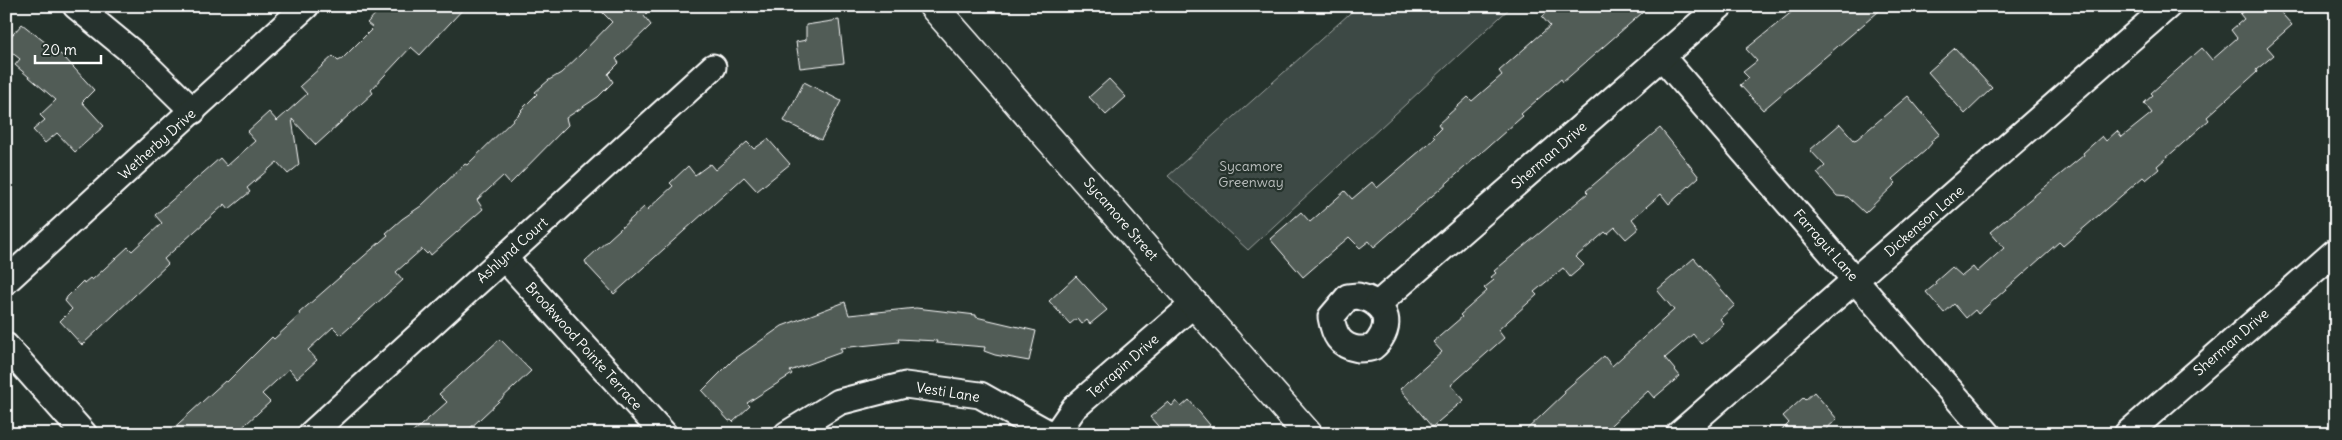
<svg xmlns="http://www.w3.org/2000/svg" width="2342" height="440" font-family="Delius,sans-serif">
	<rect width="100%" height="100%" fill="#26332d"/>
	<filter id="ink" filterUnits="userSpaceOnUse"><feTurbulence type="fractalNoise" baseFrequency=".02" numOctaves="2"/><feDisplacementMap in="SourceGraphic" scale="10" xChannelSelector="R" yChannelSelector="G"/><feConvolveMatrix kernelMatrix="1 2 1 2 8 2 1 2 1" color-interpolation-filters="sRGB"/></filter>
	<g filter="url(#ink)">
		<!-- green -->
		<path fill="#3e4944" stroke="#9ea4a2" d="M1358,6H1512L1248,250L1168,176Z"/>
		<!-- building -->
		<g fill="#515c57" stroke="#fff">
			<path d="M383,6H466L420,55L411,47L371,90L373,93L316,145L292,119L299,165L288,174L277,162L247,188L250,192L229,209L225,204L164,259L168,264L82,345L60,321L72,309L65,301L67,297L83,281L84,283L90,278L92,280L128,247L132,251L162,223L155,215L220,158L227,166L255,141L247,132L269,112L277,121L307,94L300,86L333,56L338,61L342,59L373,28L367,23Z"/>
			<path d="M596,6H654L644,16L651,25L616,59L619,63L608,74L613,82L598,97L566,118L568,125L510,184L503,176L477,200L483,209L431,255L429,252L427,254L422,249L396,272L403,280L341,335L333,327L308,350L317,360L297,378L289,369L262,394L270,402L235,434H167L225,381L227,382L272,337L274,339L300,315L299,313L388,235L386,233L402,219L421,206L465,164L467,165L522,111L521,110L537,94L535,92L549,80L561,73L581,54L612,22Z"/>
			<path d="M1554,6H1650L1563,82L1561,79L1521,114L1523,116L1374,247L1369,241L1360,248L1349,237L1303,277L1270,239L1301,212L1310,222L1345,191L1352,199L1372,182L1377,188L1435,138L1433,136L1441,128L1438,124L1468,97L1472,101L1502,75L1499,71L1550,26L1542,17Z"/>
			<path d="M1799,6H1885L1763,110L1740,85L1749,78L1743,72L1757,61L1746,49Z"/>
			<path d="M2249,6H2275L2292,25L2267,47L2274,55L2256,70L2257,72L2207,117L2209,120L2157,166L2159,169L2146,180L2143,177L2063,246L2059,242L1978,314L1975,310L1966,318L1954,304L1944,313L1926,292L1936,284L1935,282L1952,267L1962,276L1973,267L1977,272L2004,248L1990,232L2084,155L2083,153L2102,136L2106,141L2117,131L2122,137L2152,113L2144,103L2153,95L2151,93L2202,48L2212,60L2237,38L2231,30L2244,19L2240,14Z"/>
			<path d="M839,20L844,63L800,68L796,42L806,40V25Z"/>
			<path d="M22,24L65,58L94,90L82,102L104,126L75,152L57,133L45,143L33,130L45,120L40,115L56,100L15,65L20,59L6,48V42Z"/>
			<path d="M1955,48L1992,88L1965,114L1928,72Z"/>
			<path d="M1109,79L1126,97L1106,115L1089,97Z"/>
			<path d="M804,82L841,101L821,140L784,121Z"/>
			<path d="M1908,96L1940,134L1931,141L1932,143L1925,151L1892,179L1896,183L1865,213L1848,197L1837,196L1817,173L1825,166L1810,150L1840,124L1854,140L1857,139Z"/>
			<path d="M1660,128L1699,177L1669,204L1661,194L1632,219L1639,228L1626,239L1615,227L1607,234L1605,232L1576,257L1584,265L1570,277L1563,268L1534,292L1537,295L1498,330L1504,338L1451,385L1464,400L1432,427L1400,389L1442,352L1433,342L1462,317L1460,315L1487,291L1484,288L1494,280L1491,277L1496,273L1494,271L1588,193L1586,191Z"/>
			<path d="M768,139L790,164L757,191L744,177L614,294L587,265L585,261L644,207L647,210L673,186L670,183L688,166L695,175L710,164L715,170L747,142L754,149Z"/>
			<path d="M1694,258L1735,305L1720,319L1724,324L1701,344L1693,334L1665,358L1680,376L1654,398L1648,391L1601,434H1522L1565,393L1564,391L1604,356L1612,366L1674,310L1657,290Z"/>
			<path d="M1076,276L1107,310L1090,324L1087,320L1082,324L1077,318L1070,324L1049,301Z"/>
			<path d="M845,302L849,315L916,308L976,315V317L1036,331L1029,361L995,355L984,351L985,347L936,343L937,341L898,339L899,342L840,348L842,352L790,371L792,374L747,403L750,406L733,422L731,420L729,421L702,391L733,360L782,326Z"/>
			<path d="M500,339L531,371L464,434H411L447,402L439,394Z"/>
			<path d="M1814,392L1837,419L1821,434H1778L1789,423L1783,416L1803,398L1805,400Z"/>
			<path d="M1189,400L1210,425L1200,434H1165L1150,417L1168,402L1172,406L1176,401L1181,407Z"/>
		</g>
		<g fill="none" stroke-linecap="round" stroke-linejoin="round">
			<defs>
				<g id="minor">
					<path d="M76,6L138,57L193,111"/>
					<path d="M1662,57L1988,434"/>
					<path d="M504,258L664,434"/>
					<path d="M6,281L306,6"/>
					<path d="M1358,296C1377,300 1392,314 1383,334C1381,338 1377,344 1373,347C1369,349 1362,349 1358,349C1339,346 1334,334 1331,317L1348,297Z"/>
					<path d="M1378,304L1720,6"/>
					<path d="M6,346L84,434"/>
					<path d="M311,434L713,67"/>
					<path d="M787,434L839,402L905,385L980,395L1050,434"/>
					<path d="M1056,434L1074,408L1195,303"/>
					<path d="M1679,434L2168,6"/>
					<path d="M2127,434L2336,251"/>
				</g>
				<path id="tertiary" d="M933,6L1308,434"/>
			</defs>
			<!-- minor casing -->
			<use href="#minor" stroke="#fff" stroke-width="29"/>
			<!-- tertiary casing -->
			<use href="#tertiary" stroke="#fff" stroke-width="31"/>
			<!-- minor -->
			<use href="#minor" stroke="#26332d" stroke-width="25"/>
			<!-- tertiary -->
			<use href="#tertiary" stroke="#26332d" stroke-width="28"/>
		</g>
	</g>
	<g text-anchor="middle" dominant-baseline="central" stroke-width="4.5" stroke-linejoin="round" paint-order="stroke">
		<!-- street labels -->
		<g font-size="14" fill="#fff" stroke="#26332d">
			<text transform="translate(157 144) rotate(-42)">Wetherby Drive</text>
			<text transform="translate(1549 155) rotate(-41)">Sherman Drive</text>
			<text transform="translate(1121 219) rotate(49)">Sycamore Street</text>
			<text transform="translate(1924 221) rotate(-41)">Dickenson Lane</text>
			<text transform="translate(1826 245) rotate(49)">Farragut Lane</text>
			<text transform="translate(512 250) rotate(-42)">Ashlynd Court</text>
			<text transform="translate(2231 342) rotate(-41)">Sherman Drive</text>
			<text transform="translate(584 346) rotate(48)">Brookwood Pointe Terrace</text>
			<text transform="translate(1123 366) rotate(-41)">Terrapin Drive</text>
			<text transform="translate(948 392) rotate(9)">Vesti Lane</text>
		</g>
		<!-- park labels -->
		<g font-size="14" fill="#bbbfbe" stroke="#26332d">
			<text x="1251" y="166">Sycamore<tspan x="1251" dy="16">Greenway</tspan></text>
		</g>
	</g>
	<!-- margin -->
	<rect width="2342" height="440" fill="none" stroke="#26332d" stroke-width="25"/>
	<rect x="12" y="12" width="2317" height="415" fill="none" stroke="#fff" stroke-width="2" filter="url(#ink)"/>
	<!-- scale -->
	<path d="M35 55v8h66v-8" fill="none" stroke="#ffffff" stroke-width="2.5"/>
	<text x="42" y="55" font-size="15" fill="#ffffff" stroke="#26332d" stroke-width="4" paint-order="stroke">20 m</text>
</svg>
